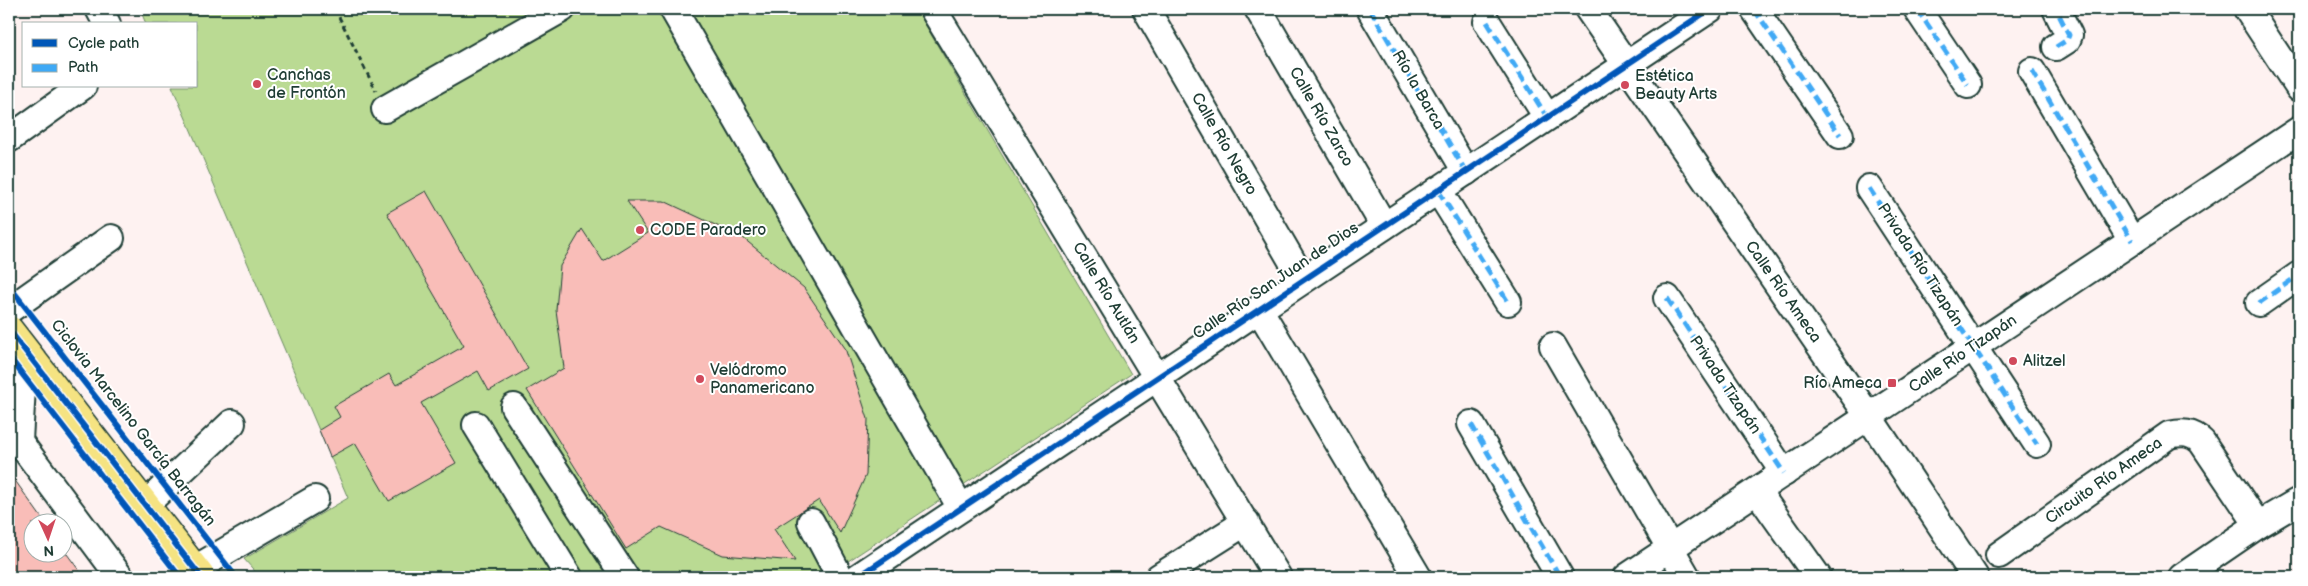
<svg xmlns="http://www.w3.org/2000/svg" width="2308" height="586" font-family="'Balsamiq Sans',sans-serif">
	<rect width="100%" height="100%" fill="#fef2f1"/>
	<filter id="ink" filterUnits="userSpaceOnUse"><feTurbulence type="fractalNoise" baseFrequency=".02" numOctaves="2"/><feDisplacementMap in="SourceGraphic" scale="10" xChannelSelector="R" yChannelSelector="G"/><feConvolveMatrix kernelMatrix="1 2 1 2 8 2 1 2 1" color-interpolation-filters="sRGB"/></filter>
	<g filter="url(#ink)">
		<!-- green -->
		<path fill="#bada93" stroke="#6c8c64" d="M140,9H916L1131,374L824,577H260L244,559L348,498L172,86H196V24H146Z"/>
		<!-- building -->
		<g fill="#f9bdb8" stroke="#1f3d34">
			<path d="M426,191L528,369L489,391L478,371L421,403L456,463L389,501L355,443L330,457L319,430L340,417L334,406L389,374L396,385L464,346L387,213Z"/>
			<path d="M627,201H664L743,238L804,288L845,348L868,419L866,475L840,533L819,500L774,529L795,561L723,555L661,527L626,549L527,390L564,368L556,310L560,266L582,229L603,261L648,233Z"/>
			<path d="M9,472L46,524H32V554H67L84,577H9Z"/>
		</g>
		<g fill="none" stroke-linecap="round" stroke-linejoin="round">
			<defs>
				<g id="minor">
					<path d="M99,9L107,24"/>
					<path d="M673,9L961,508"/>
					<path d="M933,9L1278,577"/>
					<path d="M1146,9L1303,280"/>
					<path d="M1258,9L1384,226"/>
					<path d="M1370,9L1466,172"/>
					<path d="M1588,9L1869,417L1975,577"/>
					<path d="M1754,9L1840,135"/>
					<path d="M1917,9L1968,85"/>
					<path d="M2247,9L2299,88"/>
					<path d="M1487,22L1547,117"/>
					<path d="M2056,47L2067,40L2069,35L2056,9"/>
					<path d="M2032,71L2132,241"/>
					<path d="M385,109L562,9"/>
					<path d="M9,139L83,86"/>
					<path d="M1869,188L2037,444"/>
					<path d="M1438,190L1508,302"/>
					<path d="M1667,298L1784,473"/>
					<path d="M2259,303L2299,275"/>
					<path d="M1259,309L1418,577"/>
					<path d="M9,310L111,238"/>
					<path d="M1553,346L1687,577"/>
					<path d="M514,407L625,577"/>
					<path d="M1471,424L1560,577"/>
					<path d="M476,425L569,577"/>
					<path d="M9,428L120,577"/>
					<path d="M19,441L24,350"/>
					<path d="M1757,491L1818,577"/>
					<path d="M145,505L232,423"/>
					<path d="M811,522L840,577"/>
					<path d="M1999,555L2169,435C2183,432 2192,432 2202,442L2258,525"/>
					<path d="M195,569L315,499"/>
					<path d="M858,577L1710,9"/>
					<path d="M1159,577L1246,522"/>
					<path d="M1627,577L2299,130"/>
					<path d="M2182,577L2258,525L2297,502"/>
				</g>
				<path id="major" d="M9,330L201,577"/>
			</defs>
			<!-- minor casing -->
			<use href="#minor" stroke="#1f3d34" stroke-width="30"/>
			<!-- major casing -->
			<use href="#major" stroke="#1f3d34" stroke-width="31"/>
			<!-- path -->
			<path stroke="#1f3d34" stroke-width="3" stroke-dasharray="5 4" stroke-linecap="butt" d="M335,9L376,91"/>
			<!-- minor -->
			<use href="#minor" stroke="#fff" stroke-width="26"/>
			<!-- major -->
			<use href="#major" stroke="#f5e382" stroke-width="28"/>
			<!-- quiet -->
			<g stroke="#3fa9f5" stroke-width="5" stroke-dasharray="10 5" stroke-linecap="butt">
				<path d="M1370,9L1466,172"/>
				<path d="M1754,9L1840,135"/>
				<path d="M1917,9L1968,85"/>
				<path d="M1487,22L1547,117"/>
				<path d="M2056,47L2067,40L2069,35L2056,9"/>
				<path d="M2032,71L2132,241"/>
				<path d="M1869,188L2037,444"/>
				<path d="M1438,190L1508,302"/>
				<path d="M1667,298L1784,473"/>
				<path d="M2259,303L2299,275"/>
				<path d="M1471,424L1560,577"/>
			</g>
			<defs>
				<g id="cycleway">
					<path d="M9,286L236,577"/>
					<path d="M9,330L201,577"/>
					<path d="M9,357L180,577"/>
					<path d="M858,577L1710,9"/>
				</g>
			</defs>
			<!-- cycleway casing -->
			<use href="#cycleway" stroke="#fff" stroke-width="9"/>
			<!-- cycleway -->
			<use href="#cycleway" stroke="#0057b8" stroke-width="6"/>
		</g>
	</g>
	<!-- markers -->
	<g fill="#d1495b" stroke="#fff" stroke-width="2">
		<circle cx="257" cy="84" r="5"/>
		<circle cx="1625" cy="85" r="5"/>
		<circle cx="640" cy="230" r="5"/>
		<circle cx="2013" cy="361" r="5"/>
		<circle cx="700" cy="379" r="5"/>
		<rect x="1887" y="378" width="10" height="10" rx="2.5"/>
	</g>
	<g text-anchor="middle" dominant-baseline="central" stroke-width="4" stroke-linejoin="round" paint-order="stroke">
		<!-- poi labels -->
		<g font-size="16" fill="#1f3d34" stroke="#fff" text-anchor="start">
			<text x="267" y="75">Canchas<tspan x="267" dy="18">de Frontón</tspan></text>
			<text x="1635" y="76">Estética<tspan x="1635" dy="18">Beauty Arts</tspan></text>
			<text x="650" y="230">CODE Paradero</text>
			<text x="2023" y="361">Alitzel</text>
			<text x="710" y="370">Velódromo<tspan x="710" dy="18">Panamericano</tspan></text>
			<text x="1882" y="383" text-anchor="end">Río Ameca</text>
		</g>
		<!-- street labels -->
		<g font-size="16" fill="#1f3d34" stroke="#fff">
			<text transform="translate(1418 90) rotate(60)">Río la Barca</text>
			<text transform="translate(1321 117) rotate(60)">Calle Río Zarco</text>
			<text transform="translate(1224 144) rotate(60)">Calle Río Negro</text>
			<text transform="translate(1920 265) rotate(57)">Privada Río Tizapán</text>
			<text transform="translate(1276 281) rotate(-34)">Calle Río San Juan de Dios</text>
			<text transform="translate(1783 292) rotate(55)">Calle Río Ameca</text>
			<text transform="translate(1106 293) rotate(59)">Calle Río Autlán</text>
			<text transform="translate(1963 354) rotate(-34)">Calle Río Tizapán</text>
			<text transform="translate(1725 385) rotate(56)">Privada Tizapán</text>
			<text transform="translate(133 423) rotate(52)">Ciclovia Marcelino García Barragán</text>
			<text transform="translate(2104 481) rotate(-35)">Circuito Río Ameca</text>
		</g>
	</g>
	<!-- margin -->
	<rect width="2308" height="586" fill="none" stroke="#fff" stroke-width="30"/>
	<rect x="15" y="15" width="2278" height="556" fill="none" stroke="#1f3d34" stroke-width="2" filter="url(#ink)"/>
	<!-- legend -->
	<rect x="22" y="22" width="175" height="65" fill="#ffffff" stroke="#a5b1ae"/>
	<rect x="32" y="39" width="25" height="8" fill="#0057b8" stroke="#a5b1ae"/>
	<text x="68" y="48" font-size="15" fill="#1f3d34">Cycle path</text>
	<rect x="32" y="64" width="25" height="8" fill="#3fa9f5" stroke="#a5b1ae"/>
	<text x="68" y="72" font-size="15" fill="#1f3d34">Path</text>
	<!-- north arrow -->
	<g transform="translate(48 538) rotate(177)"><circle r="24" fill="#ffffff" stroke="#a5b1ae"/>
	<path d="M0-4L9 19L0 12L-9 19Z" fill="#d1495b"/>
	<text y="-8" font-size="14" font-weight="bold" text-anchor="middle" fill="#1f3d34">N</text>
	</g>
</svg>
